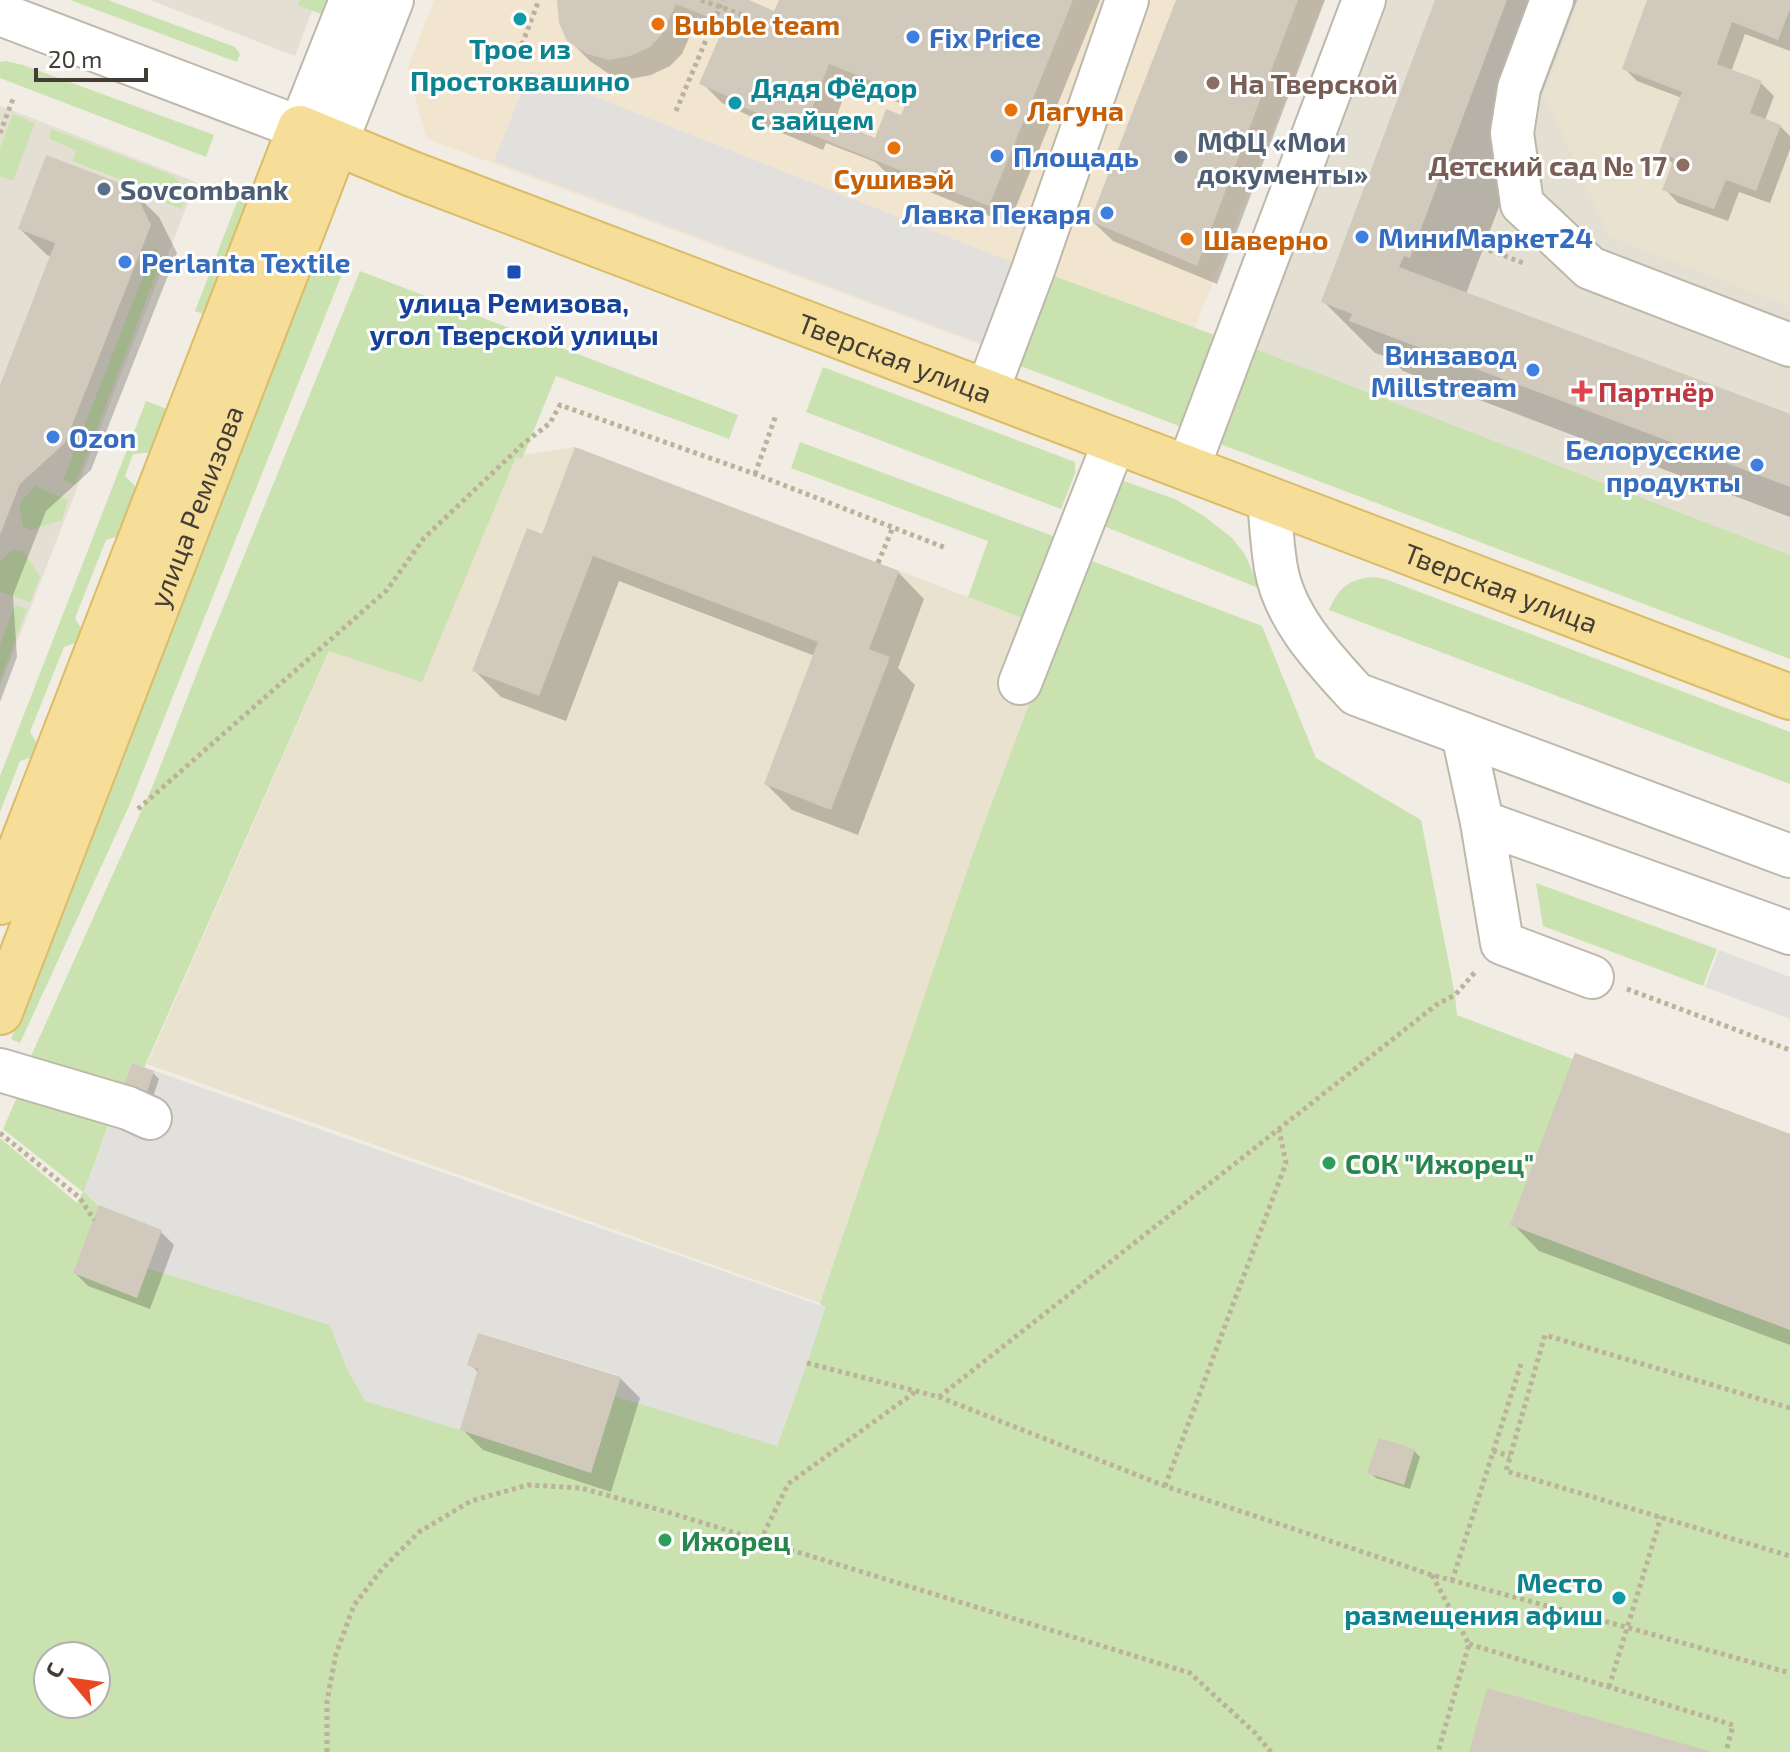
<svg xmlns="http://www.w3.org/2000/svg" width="1790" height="1752" font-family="'Exo 2',sans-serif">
	<rect width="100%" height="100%" fill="#f1ede4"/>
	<!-- residential -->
	<g fill="#e4dfd3">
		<path d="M150,0H316L295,56Z"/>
		<path d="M1346,0H1790V558L1219,338Z"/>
		<path d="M1,106L196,182L0,686V107Z"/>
	</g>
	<!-- commercial -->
	<path fill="#f2e5d0" d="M434,0H1324L1162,412L427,139L407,70Z"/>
	<!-- education -->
	<g fill="#e9e2cf">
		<path d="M1580,0H1790V306L1610,237L1544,94Z"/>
		<path d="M575,447L1057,631L973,853L820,1303L147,1064L330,650L422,681L516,456Z"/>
	</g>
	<!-- green -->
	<g fill="#cae2b0" fill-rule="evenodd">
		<path d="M70,0H108L235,47L240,54L237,62Z"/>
		<path d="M300,0H329L323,15L298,5Z"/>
		<path d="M6,61L23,65L214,135L206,157L0,78V62Z"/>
		<path d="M13,114L35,123L13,181L0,176V148Z"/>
		<path d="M51,129L172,175C182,181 185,198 182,209L142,195L139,187L73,161L76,150L49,139Z"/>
		<path d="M242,189L253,193L205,315L195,311Z"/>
		<path d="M155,246L162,259L75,485L63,480Z"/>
		<path d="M317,252L346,264L129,806L20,1043L11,1039Z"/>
		<path d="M360,271L738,415L729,439L556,376L522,459L516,457L422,682L329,651L144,1068L122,1090L27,1065L153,785L213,632Z"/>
		<path d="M1054,276L1220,337L1186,419L1179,426L1018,365Z"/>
		<path d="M1250,347L1790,555V659L1220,444V430Z"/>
		<path d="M823,367L1075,462V473L1061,509L806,412Z"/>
		<path d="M146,401L169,410L154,452L133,454L125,476L139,490L121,535L106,540L75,618L83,632L80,641L64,647L30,732L39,747L36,756L20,761L0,812V776Z"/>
		<path d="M800,442L1056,537L1025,619L968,597L988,541L791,468Z"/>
		<path d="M1121,480L1175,499L1204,516L1232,538L1244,553L1261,589L1101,525Z"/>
		<path d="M35,486L68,500L62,520L31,530L23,527L19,504Z"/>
		<path d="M12,550L23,551L40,577L30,602L0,592V562Z"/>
		<path d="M1084,558L1262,626L1316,758L1421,820L1455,995L1457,1015L1573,1059L1575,1053L1790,1134V1752H0V1138L77,1203L83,1192L3,1129L18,1095L109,1123L84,1192L99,1206L162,1230L148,1268L331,1325L347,1369L478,1333L621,1377L777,1446L807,1363L825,1308L820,1303L973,853ZM48,1656H96V1704H48Z"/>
		<path d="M1373,577L1385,579L1790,732V784L1329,610C1338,588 1349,579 1373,577Z"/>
		<path d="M15,605L27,609L0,680V645Z"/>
		<path d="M1536,883L1717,949L1703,986L1543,926Z"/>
	</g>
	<!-- parking -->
	<g fill="#e2e0dc">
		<path d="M530,71L1019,265L986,345L494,161Z"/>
		<path d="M1719,950L1790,977V1019L1705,987Z"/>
		<path d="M132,1063L825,1307L807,1363L777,1446L614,1396L621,1376L479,1333L478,1369L460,1430L365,1401L347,1369L330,1325L147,1268L162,1230L99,1205L84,1192Z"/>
	</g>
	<!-- shadow -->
	<g fill="#0003" fill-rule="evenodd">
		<path d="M559,0H744L775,13L781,0H1100L1009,224L890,176L875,162L826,143L823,150L760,124L754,118L722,103L702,83L726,27L704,18L701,25L696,22L682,54L670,66L651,75L630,79L609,74L590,61L569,40ZM849,83L907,106L903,118L874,140L834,123Z"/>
		<path d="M1179,0H1325L1217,284L1113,241L1092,221Z"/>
		<path d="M1437,0H1577L1466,294L1790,416V517L1403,371L1390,358L1375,353L1324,302Z"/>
		<path d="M1649,0H1790V51L1745,34L1731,72L1761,83L1774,96L1765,120L1780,126L1790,136V149L1770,203L1739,192L1728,221L1678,203L1665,189L1674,165L1661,152L1682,98L1637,81L1624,68Z"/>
		<path d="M131,190L159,217L177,253L91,470L46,511L13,595L17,657L0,702V392L52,257L47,255L20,229Z"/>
		<path d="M543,536L898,572L924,599L898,668L915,685L858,835L792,810L766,784L815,656L619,581L566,721L501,697L474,670Z"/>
		<path d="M133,1066L153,1073L159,1079L151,1103Z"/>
		<path d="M1790,1136V1345L1539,1251L1513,1224Z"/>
		<path d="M161,1232L174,1245L150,1309L88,1286L75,1273Z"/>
		<path d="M470,1364L620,1378L640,1398L611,1492L483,1450L463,1430L479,1373Z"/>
		<path d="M1414,1451L1420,1457L1410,1489L1376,1478L1370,1472Z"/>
	</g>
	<!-- building -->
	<g fill="#d1c9bb" fill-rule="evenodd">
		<path d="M557,0H749L774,11L779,0H1073L989,206L738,105L737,100L699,84L725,24L676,4L662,34L650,47L630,56L609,60L587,54L567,41L559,23ZM829,64L909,96L901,115L886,109L875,138L811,111Z"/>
		<path d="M1176,0H1298L1197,266L1090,221Z"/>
		<path d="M1435,0H1507L1410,258L1404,256L1399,267L1790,414V487L1349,321L1352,314L1321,302Z"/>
		<path d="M1647,0H1790V9L1778,40L1732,22L1717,64L1762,81L1750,113L1781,125L1756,191L1726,180L1714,209L1662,190L1674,158L1659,153L1682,92L1622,69Z"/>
		<path d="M46,155L133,188L151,225L65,443L20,484L0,535V385L55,243L18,229Z"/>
		<path d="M575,447L899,571L869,649L890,657L831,810L764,784L818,642L593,556L539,696L472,671L527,528L542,534Z"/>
		<path d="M1575,1053L1790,1134V1330L1510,1225Z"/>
		<path d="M132,1063L154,1071L145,1098L122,1090Z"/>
		<path d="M99,1205L162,1230L137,1298L73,1273Z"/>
		<path d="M478,1333L621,1377L591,1473L460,1430L478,1369L467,1365Z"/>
		<path d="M1379,1438L1415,1449L1404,1485L1367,1473Z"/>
		<path d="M1487,1688L1709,1751V1752H1469Z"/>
	</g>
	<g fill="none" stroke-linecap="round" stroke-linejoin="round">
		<defs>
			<g id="minor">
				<path d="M1552,0L1519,88L1512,133L1522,204L1590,268L1790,345"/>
				<path d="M0,14L300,128L351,0"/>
				<path d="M336,143L392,0"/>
				<path d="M987,392L1033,270L1127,0"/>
				<path d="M1188,468L1364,0"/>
				<path d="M1269,499C1271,522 1272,545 1276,568C1284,617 1324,659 1356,694L1790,856"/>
				<path d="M1020,683L1115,440"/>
				<path d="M1463,734L1482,822L1790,933"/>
				<path d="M1482,822L1502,943L1592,977"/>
				<path d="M0,1070L128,1108L150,1118"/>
			</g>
			<g id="major">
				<path id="s1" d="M0,902L300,128L412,174L1790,697"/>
				<path id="s2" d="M0,1012L336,143"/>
			</g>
		</defs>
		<!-- minor casing -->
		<use href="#minor" stroke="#beb8ab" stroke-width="46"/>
		<!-- major casing -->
		<use href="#major" stroke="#dabc69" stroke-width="48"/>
		<!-- path -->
		<g stroke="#bcb19a" stroke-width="5" stroke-dasharray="4 4" stroke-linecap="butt">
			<path d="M701,0L748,17"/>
			<path d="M519,52L539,0"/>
			<path d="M676,111L723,0"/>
			<path d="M0,133L13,99"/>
			<path d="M1459,239L1526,264"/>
			<path d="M1412,266L1492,221"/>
			<path d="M755,474L776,415"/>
			<path d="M878,563L893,527"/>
			<path d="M138,809L387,590L424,538L523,444L550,423L560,405L755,474L946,548"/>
			<path d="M1627,989L1790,1050"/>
			<path d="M0,1133L80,1198L94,1220"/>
			<path d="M807,1363L939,1397L1165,1486L1432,1575L1626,1627L1790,1673"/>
			<path d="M939,1397L1436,1005L1455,995L1476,971"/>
			<path d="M1790,1408L1545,1335L1506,1471L1790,1556"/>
			<path d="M1493,1451L1510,1456"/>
			<path d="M1165,1486L1286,1163L1279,1130"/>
			<path d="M760,1541L788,1484L915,1392"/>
			<path d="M1432,1575L1469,1644L1438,1752"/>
			<path d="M1452,1581L1521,1364"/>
			<path d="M1469,1644L1733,1725L1726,1752"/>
			<path d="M1609,1687L1661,1517"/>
			<path d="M327,1752V1701L336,1654L354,1605L382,1569L419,1532L471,1501L528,1485L581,1488L671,1513L1190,1673L1255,1733L1271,1752"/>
		</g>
		<!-- minor -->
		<use href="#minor" stroke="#fff" stroke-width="42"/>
		<!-- major -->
		<use href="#major" stroke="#f6de98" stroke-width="44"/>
	</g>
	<!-- markers -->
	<g fill="#0f9aa8" stroke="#fff" stroke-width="3">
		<circle cx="520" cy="19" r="8"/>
		<circle cx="735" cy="103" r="8"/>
		<circle cx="1619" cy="1598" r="8"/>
	</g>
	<g fill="#e8710a" stroke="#fff" stroke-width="3">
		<circle cx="658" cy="24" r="8"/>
		<circle cx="1011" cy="110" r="8"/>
		<circle cx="894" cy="148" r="8"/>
		<circle cx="1187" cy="239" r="8"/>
	</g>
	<g fill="#3f7fe0" stroke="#fff" stroke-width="3">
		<circle cx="913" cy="37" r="8"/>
		<circle cx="997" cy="156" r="8"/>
		<circle cx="1107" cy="213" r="8"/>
		<circle cx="1362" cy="237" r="8"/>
		<circle cx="125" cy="262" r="8"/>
		<circle cx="1533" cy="370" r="8"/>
		<circle cx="53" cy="437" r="8"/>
		<circle cx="1757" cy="465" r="8"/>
	</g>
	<g fill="#8d6e63" stroke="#fff" stroke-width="3">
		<circle cx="1213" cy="83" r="8"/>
		<circle cx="1683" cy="165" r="8"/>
	</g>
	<g fill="#5c6f8a" stroke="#fff" stroke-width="3">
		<circle cx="1181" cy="157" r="8"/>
		<circle cx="104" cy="189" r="8"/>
	</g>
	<rect fill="#1a4fb4" stroke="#fff" stroke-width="3" x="506" y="264" width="16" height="16" rx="4"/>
	<path fill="#e0444e" stroke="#fff" stroke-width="3" d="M1578 379h8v8h8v8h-8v8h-8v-8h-8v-8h8z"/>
	<g fill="#2e9e5b" stroke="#fff" stroke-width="3">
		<circle cx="1329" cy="1163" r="8"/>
		<circle cx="665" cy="1540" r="8"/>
	</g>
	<g text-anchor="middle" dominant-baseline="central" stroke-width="6" stroke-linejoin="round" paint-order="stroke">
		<!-- food labels -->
		<g font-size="28" font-weight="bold" fill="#c56008" stroke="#fff" text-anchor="start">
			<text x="674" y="24">Bubble team</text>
			<text x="1027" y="110">Лагуна</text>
			<text x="894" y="178" text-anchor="middle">Сушивэй</text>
			<text x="1203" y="239">Шаверно</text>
		</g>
		<!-- shop labels -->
		<g font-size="28" font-weight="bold" fill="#366cbe" stroke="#fff" text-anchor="start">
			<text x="929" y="37">Fix Price</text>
			<text x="1013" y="156">Площадь</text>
			<text x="1091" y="213" text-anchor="end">Лавка Пекаря</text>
			<text x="1378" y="237">МиниМаркет24</text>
			<text x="141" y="262">Perlanta Textile</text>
			<text x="1517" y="354" text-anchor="end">Винзавод<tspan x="1517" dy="32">Millstream</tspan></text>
			<text x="69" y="437">Ozon</text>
			<text x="1741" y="449" text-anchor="end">Белорусские<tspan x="1741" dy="32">продукты</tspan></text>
		</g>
		<!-- culture labels -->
		<g font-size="28" font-weight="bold" fill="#0d838f" stroke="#fff">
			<text x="520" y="48">Трое из<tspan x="520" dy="32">Простоквашино</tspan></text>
			<text x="751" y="87" text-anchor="start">Дядя Фёдор<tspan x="751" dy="32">с зайцем</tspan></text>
			<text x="1603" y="1582" text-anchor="end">Место<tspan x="1603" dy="32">размещения афиш</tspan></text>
		</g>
		<!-- education labels -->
		<g font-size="28" font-weight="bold" fill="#785e54" stroke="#fff" text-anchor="start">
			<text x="1229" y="83">На Тверской</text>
			<text x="1667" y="165" text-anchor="end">Детский сад № 17</text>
		</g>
		<!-- service labels -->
		<g font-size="28" font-weight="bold" fill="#4e5e75" stroke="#fff" text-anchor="start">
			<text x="1197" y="141">МФЦ «Мои<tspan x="1197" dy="32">документы»</tspan></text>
			<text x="120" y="189">Sovcombank</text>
		</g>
		<!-- transit labels -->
		<g font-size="28" font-weight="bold" fill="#164399" stroke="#fff">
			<text x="514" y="302">улица Ремизова,<tspan x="514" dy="32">угол Тверской улицы</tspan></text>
		</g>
		<!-- street labels -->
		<g font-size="28" fill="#423d35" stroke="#fff">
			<text stroke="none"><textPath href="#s1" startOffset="1468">Тверская улица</textPath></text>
			<text stroke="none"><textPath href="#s2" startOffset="542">улица Ремизова</textPath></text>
			<text stroke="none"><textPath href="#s1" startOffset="2116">Тверская улица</textPath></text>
		</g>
		<!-- health labels -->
		<g font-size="28" font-weight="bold" fill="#be3a42" stroke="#fff" text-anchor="start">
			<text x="1598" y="391">Партнёр</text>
		</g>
		<!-- leisure labels -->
		<g font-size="28" font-weight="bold" fill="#27864d" stroke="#fff" text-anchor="start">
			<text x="1345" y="1163">СОК "Ижорец"</text>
			<text x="681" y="1540">Ижорец</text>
		</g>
	</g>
	<!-- north arrow -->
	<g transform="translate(72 1680) rotate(299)"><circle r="38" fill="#ffffff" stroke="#b3b1ae" stroke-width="2"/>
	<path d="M0-6L14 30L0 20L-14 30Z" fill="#e94722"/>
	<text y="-12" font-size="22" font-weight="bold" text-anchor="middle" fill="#423d35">С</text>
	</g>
	<!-- scale -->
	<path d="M36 68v12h110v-12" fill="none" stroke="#423d35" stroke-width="4"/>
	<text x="48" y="68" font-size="24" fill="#423d35" stroke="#ffffff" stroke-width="6" paint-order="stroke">20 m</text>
</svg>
